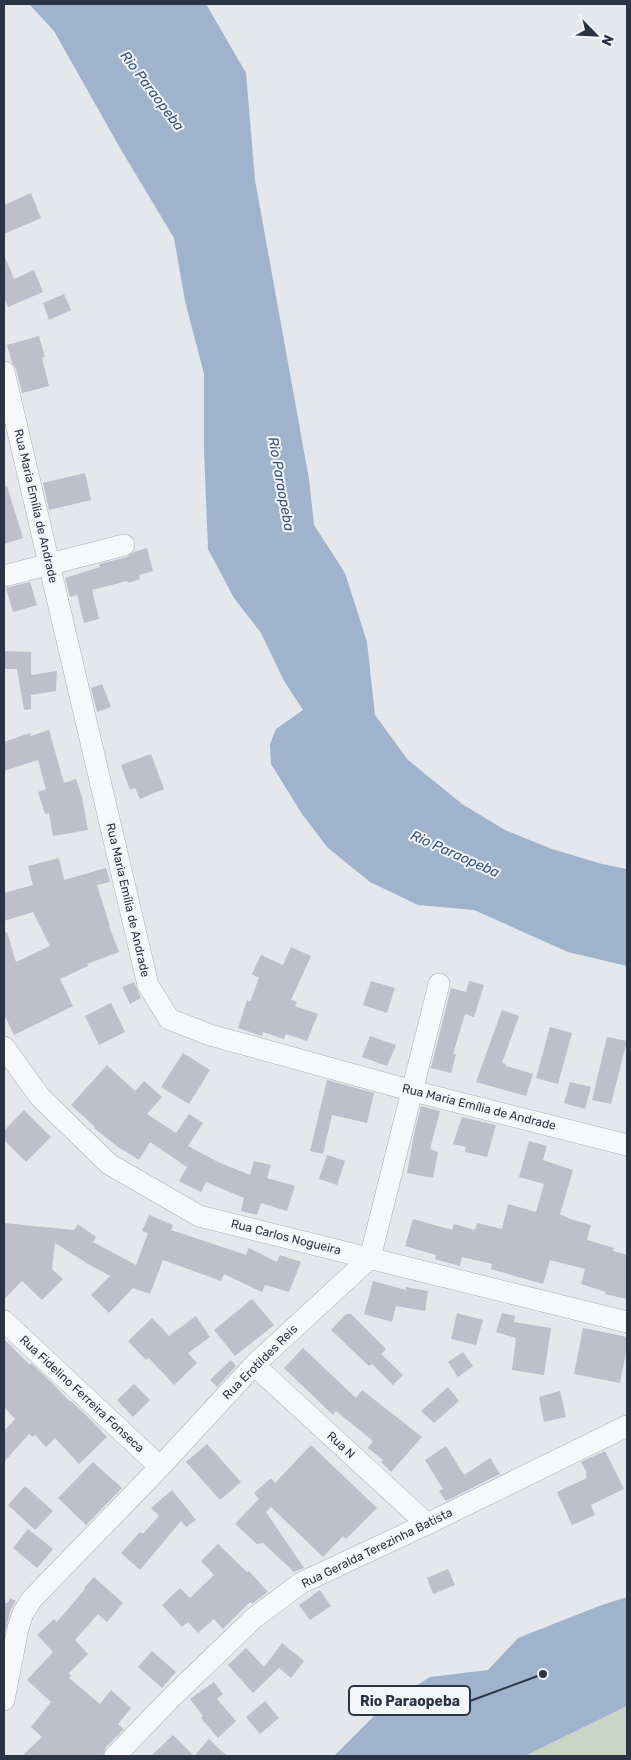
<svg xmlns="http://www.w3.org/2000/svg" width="631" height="1760" font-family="Rubik,sans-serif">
	<rect width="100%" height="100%" fill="#e4e7ec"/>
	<!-- green -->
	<path fill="#c9d6c5" d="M627,1706V1756H525Z"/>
	<!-- water -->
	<g fill="#9fb4cc">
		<path d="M29,4H206L246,73L255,180L309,479L314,525L345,573L367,642L375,715L408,760L462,804L505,830L552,849L602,864L627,869V966L568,952L474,910L418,905L370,882L328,848L302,814L271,764L270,744L276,729L303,710L284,681L261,633L234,598L208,549L204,450V374L185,301L174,238L120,148L54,31Z"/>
		<path d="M627,1597V1706L525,1756H334L384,1706L430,1677L488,1670L518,1638L599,1606Z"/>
	</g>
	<!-- building -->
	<g fill="#bbc0ca">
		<path d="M31,193L41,218L4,234V205Z"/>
		<path d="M4,255L14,279L34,270L43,292L8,307L4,297Z"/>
		<path d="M64,294L71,310L49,320L43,303Z"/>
		<path d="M39,336L45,357L42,358L49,386L22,393L16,369L12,363L7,345Z"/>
		<path d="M85,473L91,500L49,510L43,483Z"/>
		<path d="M7,486L23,538L4,544V487Z"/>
		<path d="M147,548L153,571L139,575L140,579L128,583L127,581L92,590L99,619L84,623L77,595L70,597L65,578L100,567L99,564L127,557L134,552Z"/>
		<path d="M30,582L37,605L13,612L6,588Z"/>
		<path d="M4,651L31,652V675L57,671L56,691L31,695V709L24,710L17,669H4Z"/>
		<path d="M102,684L111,707L97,712L91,688Z"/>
		<path d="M49,730L64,783L76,779L82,797L88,830L53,836L49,813L45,814L38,792L46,789L38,760L4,771V742L30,733L31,736Z"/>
		<path d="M151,754L164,789L140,799L135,788L130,790L121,765Z"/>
		<path d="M59,858L64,880L106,868L110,882L97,885L110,926H109L119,952L87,964L88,966L60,979L73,1006L14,1035L4,1014V932H7L16,962L50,946L33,912L4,921V893L33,885L28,866Z"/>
		<path d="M291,947L311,956L291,1000L297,1002L295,1006L318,1014L307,1041L286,1034L284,1039L263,1032L262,1036L238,1028L247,1000L250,1002L259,978L252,974L261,955L283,965Z"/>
		<path d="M371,981L395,988L387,1013L363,1005Z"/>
		<path d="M469,981L484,985L474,1017L465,1014L453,1054H456L451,1073L431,1068L451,988L466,992Z"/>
		<path d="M134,982L141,998L130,1004L122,987Z"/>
		<path d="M111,1003L125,1032L99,1045L85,1016Z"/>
		<path d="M502,1010L519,1016L502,1063L506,1064V1066L533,1074L526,1096L476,1082Z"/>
		<path d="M550,1027L572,1033L558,1084L536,1078Z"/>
		<path d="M370,1036L396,1045L387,1066L362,1057Z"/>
		<path d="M607,1037L627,1041L611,1104L592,1100Z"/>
		<path d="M183,1053L210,1070L189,1104L161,1087Z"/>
		<path d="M107,1065L135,1091L144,1081L162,1097L147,1114L176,1133L189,1114L203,1123L188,1146L218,1162L250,1175L254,1161L271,1165L267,1178L295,1186L287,1211L261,1203L257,1215L241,1211L244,1198L206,1182L201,1192L179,1181L187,1167L150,1142L139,1160L118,1147L94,1128L95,1127L71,1105Z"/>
		<path d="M327,1080L374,1093L367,1123L332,1115L323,1154L310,1151Z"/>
		<path d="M570,1082L591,1087L585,1109L564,1103Z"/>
		<path d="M421,1106L440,1111L430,1149L438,1152L433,1178L407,1173L414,1134Z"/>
		<path d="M24,1110L51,1137L26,1162L4,1140V1131Z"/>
		<path d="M462,1117L496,1125L487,1157L465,1152L466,1147L453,1144Z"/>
		<path d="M529,1141L547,1146L543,1160L573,1170L560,1214L570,1219L591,1225L587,1240L614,1248L613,1251L627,1255V1299L605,1294L606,1292L581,1284L585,1269L550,1260L543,1284L491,1269L492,1264L462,1257L460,1266L435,1259L436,1255L405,1246L413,1219L452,1230L454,1224L475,1230L477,1223L502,1229L508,1204L536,1212L544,1184L519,1177Z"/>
		<path d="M327,1155L345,1161L337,1185L319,1179Z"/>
		<path d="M149,1215L173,1225L171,1230L246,1255L249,1248L277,1262L280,1255L301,1262L289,1292L265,1285L262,1292L224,1274L221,1281L163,1260L150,1294L133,1288L109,1313L91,1295L110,1276L88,1264L55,1243L52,1269L63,1279L42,1300L22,1281L4,1299V1223L74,1230L78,1224L96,1237L93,1242L136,1265L148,1233L142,1231Z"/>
		<path d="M373,1281L406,1290V1287L428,1291L425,1311L396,1306L392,1322L364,1314Z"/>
		<path d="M252,1299L274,1325L235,1356L214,1330Z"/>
		<path d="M457,1313L483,1320L476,1345L451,1339Z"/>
		<path d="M502,1313L515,1316L514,1322L551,1328L544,1375L512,1370L516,1338L496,1332Z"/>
		<path d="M346,1314H351L386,1349L381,1354L403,1375L393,1385L372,1364L369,1366L331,1330Z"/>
		<path d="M196,1316L210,1337L188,1353L197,1363L174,1385L149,1358L146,1360L128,1341L152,1318L169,1336Z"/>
		<path d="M583,1328L627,1337V1347L620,1383L574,1374Z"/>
		<path d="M4,1339L30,1365L31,1363L50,1381L70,1402L71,1401L89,1418L107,1437L79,1464L55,1438L46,1447L35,1435L33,1437L29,1434L4,1462V1431L15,1419L4,1407Z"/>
		<path d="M303,1348L356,1398L362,1390L422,1437L391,1472L381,1462L383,1460L368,1448L373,1441L336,1411L333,1415L284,1368Z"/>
		<path d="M463,1352L473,1366L458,1377L448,1362Z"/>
		<path d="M231,1360L236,1366L217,1387L210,1380Z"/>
		<path d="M134,1384L150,1400L133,1417L117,1400Z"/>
		<path d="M448,1387L459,1401L434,1423L421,1411Z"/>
		<path d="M560,1391L566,1417L544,1422L539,1397Z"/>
		<path d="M207,1444L241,1482L220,1500L186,1462Z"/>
		<path d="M311,1445L377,1508L346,1539L343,1536L323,1557L271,1507L266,1512L304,1568L294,1572L263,1543L257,1544L235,1524L259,1499L254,1493L271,1478L275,1483Z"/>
		<path d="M446,1446L464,1475L490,1458L500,1474L446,1501L439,1491L443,1489L425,1460Z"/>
		<path d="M605,1451L624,1489L591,1505L595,1515L572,1525L557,1492L587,1478L585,1474L587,1473L581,1462Z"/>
		<path d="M93,1462L122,1488L86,1525L58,1498Z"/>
		<path d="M25,1486L53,1511L35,1530L8,1505Z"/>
		<path d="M172,1490L196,1520L186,1527L181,1521L140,1570L121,1553L140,1532L143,1534L159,1516L151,1508Z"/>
		<path d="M28,1529L53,1549L37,1568L13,1548Z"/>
		<path d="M218,1544L247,1572L249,1571L268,1592L252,1604L250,1602L223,1629L214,1619L198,1633L188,1622L182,1627L162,1605L180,1588L190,1598L214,1575L201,1561Z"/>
		<path d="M448,1569L455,1585L433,1594L427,1578Z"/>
		<path d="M94,1577L123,1603L107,1622L98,1614L75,1640L88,1654L69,1673L71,1676L69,1678L100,1704L111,1690L131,1708L118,1724L124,1729L106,1747L103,1756H22L42,1737L31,1727L51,1702L27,1680L53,1652L37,1635L54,1619L57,1622L85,1589L84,1588Z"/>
		<path d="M320,1590L331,1606L310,1620L299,1605Z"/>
		<path d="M10,1598L16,1601L11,1609L4,1636V1602L8,1603Z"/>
		<path d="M282,1643L304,1661L291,1678L279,1668L253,1693L228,1665L246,1648L264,1667Z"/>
		<path d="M152,1651L176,1672L162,1688L138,1667Z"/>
		<path d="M214,1682L223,1694L217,1699L236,1721L218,1738L201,1718L203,1716L190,1699Z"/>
		<path d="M265,1701L279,1718L260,1734L246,1717Z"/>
		<path d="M173,1735L194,1756L209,1739L227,1756H151Z"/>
	</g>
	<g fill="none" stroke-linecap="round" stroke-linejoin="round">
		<defs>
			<g id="minor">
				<path d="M4,372L148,985L169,1019L210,1035L413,1091L627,1145"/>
				<path d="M4,576L124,545"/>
				<path d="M4,1047L40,1097L109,1164L199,1216L627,1322"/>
				<path d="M4,1321L160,1467"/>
				<path d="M254,1365L427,1524"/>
				<path d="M4,1700L18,1628L23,1613L32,1599L160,1467L254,1365L370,1258L439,984"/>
				<path d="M115,1756L170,1699L254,1618L301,1583L427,1524L627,1426"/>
			</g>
		</defs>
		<!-- minor casing -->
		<use href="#minor" stroke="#a9aeb7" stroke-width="22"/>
		<!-- minor -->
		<use href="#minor" stroke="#f7f8fa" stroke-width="21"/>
	</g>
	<g text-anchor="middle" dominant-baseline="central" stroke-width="4" stroke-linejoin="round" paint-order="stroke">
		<!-- street labels -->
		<g font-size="12" fill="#2b3445" stroke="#f4f6f9">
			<text transform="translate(36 506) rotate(77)">Rua Maria Emília de Andrade</text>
			<text transform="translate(128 900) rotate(77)">Rua Maria Emília de Andrade</text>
			<text transform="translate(479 1107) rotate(14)">Rua Maria Emília de Andrade</text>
			<text transform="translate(286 1237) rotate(14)">Rua Carlos Nogueira</text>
			<text transform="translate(260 1362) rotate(-45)">Rua Erotildes Reis</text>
			<text transform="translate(82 1394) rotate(43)">Rua Fidelino Ferreira Fonseca</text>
			<text transform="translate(341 1445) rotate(43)">Rua N</text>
			<text transform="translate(377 1548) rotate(-26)">Rua Geralda Terezinha Batista</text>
		</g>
		<!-- water labels -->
		<g font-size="14" font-style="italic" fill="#34527a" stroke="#f4f6f9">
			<text transform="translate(152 91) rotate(53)">Rio Paraopeba</text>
			<text transform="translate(281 484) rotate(80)">Rio Paraopeba</text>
			<text transform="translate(455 854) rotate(24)">Rio Paraopeba</text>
		</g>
	</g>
	<!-- callouts -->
	<path fill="none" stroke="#2b3445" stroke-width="2" d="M543 1674L470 1701"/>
	<circle fill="#2b3445" stroke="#f4f6f9" stroke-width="2" cx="543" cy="1674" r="5"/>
	<rect fill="#f4f6f9" stroke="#2b3445" stroke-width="2" x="349" y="1686" width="121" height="29" rx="5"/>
	<g font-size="14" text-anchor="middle" font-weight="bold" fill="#2b3445">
		<text x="410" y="1706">Rio Paraopeba</text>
	</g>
	<!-- border -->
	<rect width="631" height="1760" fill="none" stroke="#2b3445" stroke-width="10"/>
	<!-- north arrow -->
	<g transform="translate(596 35) rotate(114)" stroke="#f4f6f9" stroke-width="4" paint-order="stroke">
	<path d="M0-4L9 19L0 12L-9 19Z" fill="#2b3445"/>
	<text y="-8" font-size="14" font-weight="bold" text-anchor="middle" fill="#2b3445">N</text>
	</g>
</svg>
